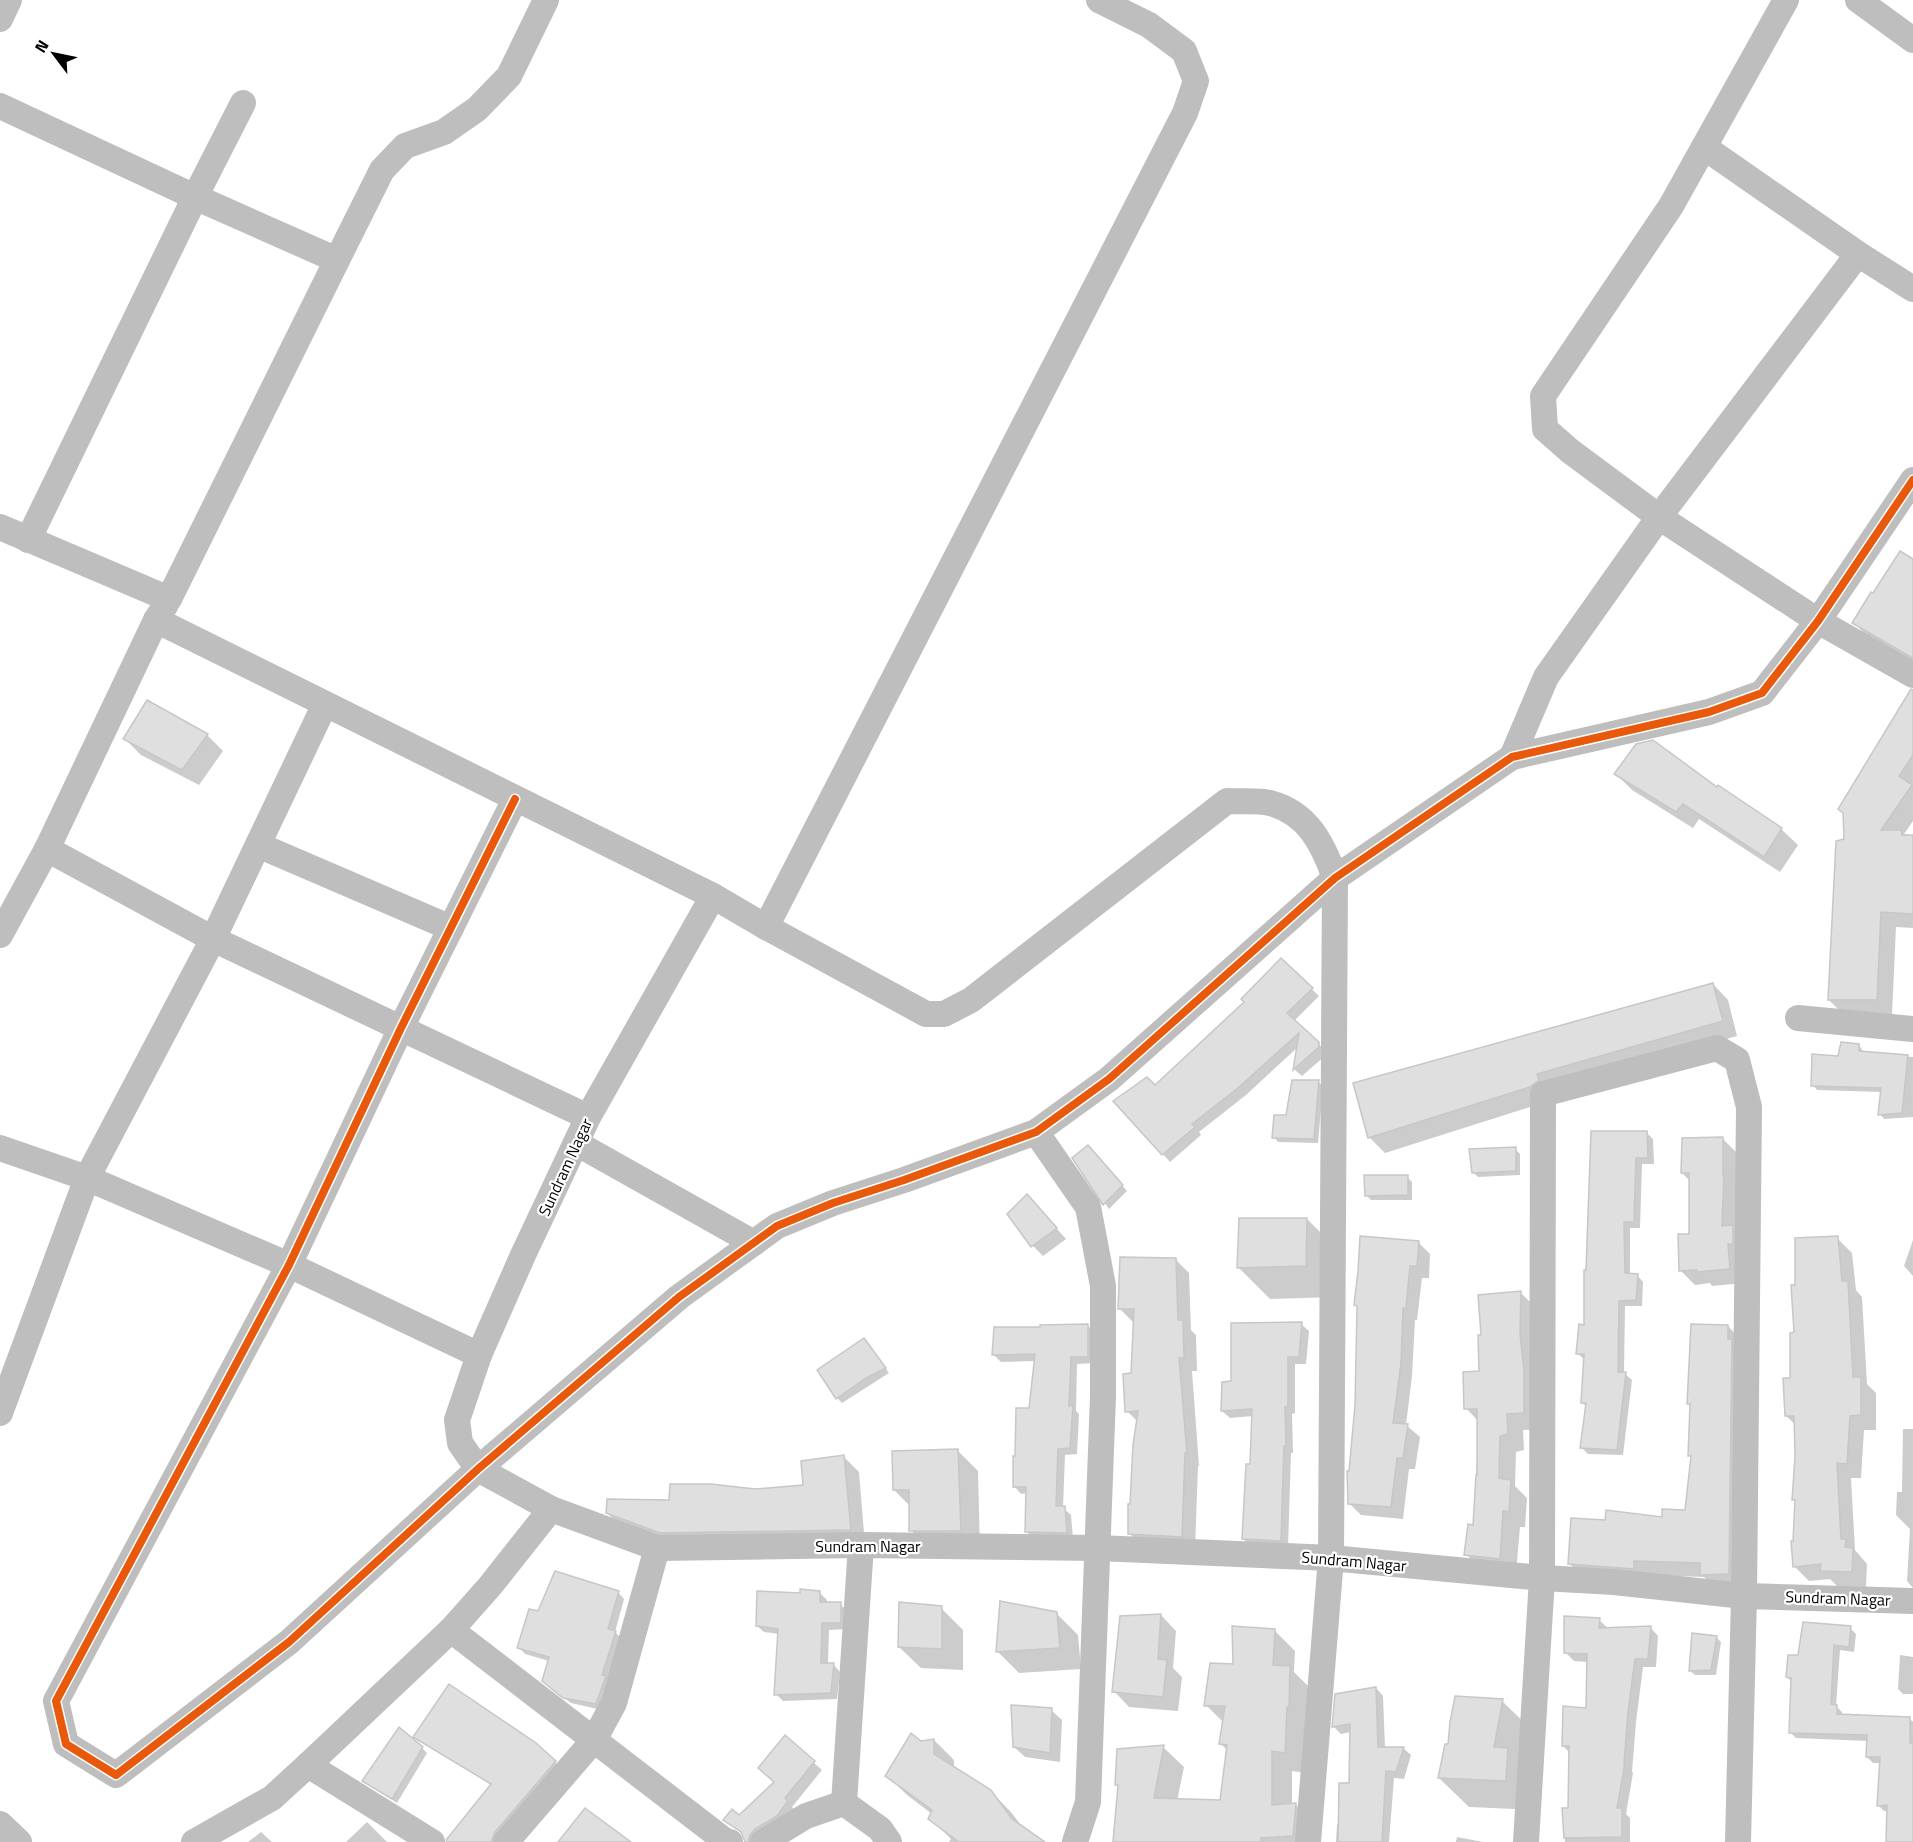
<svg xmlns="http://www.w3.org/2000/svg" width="1913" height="1842" font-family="'Titillium Web',sans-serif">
	<rect width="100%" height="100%" fill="#fff"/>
	<!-- shadow -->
	<g fill="#0003">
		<path d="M1913,561V662L1866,635L1854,623L1873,596Z"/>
		<path d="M1913,714V821L1904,834L1913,836V928L1896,927L1892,1015H1844L1829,1000L1846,840Z"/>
		<path d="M207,735L223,751L199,785L141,755L125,739Z"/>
		<path d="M1616,774L1718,790L1719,787L1781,829L1798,845L1780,872L1699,819L1693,828L1632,790Z"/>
		<path d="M1281,960L1319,996L1294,1021L1326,1051V1055L1302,1076L1295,1070L1298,1047L1246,1095L1199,1132L1201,1135L1170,1162L1116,1101L1155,1087L1246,1002Z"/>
		<path d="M1713,984L1728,1000L1737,1036L1552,1090L1546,1102L1385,1153L1369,1137Z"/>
		<path d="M1859,1045L1864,1053L1913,1057V1117L1884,1119L1880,1114L1882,1092L1817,1090L1813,1085L1839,1058Z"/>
		<path d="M1318,1082L1323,1086L1318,1143L1278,1142L1274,1137L1287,1116Z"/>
		<path d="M1646,1132L1653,1139L1654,1164H1642L1640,1228H1630V1275H1637L1643,1282L1642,1306H1625L1624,1373L1632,1380L1623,1455L1588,1454L1582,1448L1587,1407L1582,1403L1585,1360L1577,1353L1586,1326V1272Z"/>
		<path d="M1723,1139L1737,1153L1743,1283L1712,1286L1710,1283L1695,1285L1680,1270L1690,1236V1181L1682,1173Z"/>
		<path d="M1515,1149L1520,1154V1175L1478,1177L1473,1172Z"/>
		<path d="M1092,1151L1127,1191L1109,1209L1074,1158Z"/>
		<path d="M1407,1177L1412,1182V1200H1371L1366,1195Z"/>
		<path d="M1027,1196L1066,1239L1043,1256L1033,1246L1009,1214Z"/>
		<path d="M1307,1219L1339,1251L1337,1297L1270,1299L1239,1268Z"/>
		<path d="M1837,1238L1852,1253L1856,1290L1862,1297L1867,1384L1876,1393V1430H1864L1861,1478H1851L1855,1550L1867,1564L1866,1587L1837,1586L1830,1579L1809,1581L1795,1567L1796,1503L1793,1499L1796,1457V1425L1786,1416L1792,1379L1796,1286Z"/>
		<path d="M1913,1240V1276L1904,1266Z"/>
		<path d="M1418,1242L1430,1254L1429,1278H1422L1417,1320H1415L1412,1376L1406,1425L1420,1437L1415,1469H1409L1403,1519L1361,1515L1349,1503L1356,1405L1358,1307L1356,1305Z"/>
		<path d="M1176,1260L1189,1273L1191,1330L1196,1335L1197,1371H1192L1199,1466H1198L1195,1549L1143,1547L1130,1534L1138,1422L1127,1411L1133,1375L1135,1322H1133L1120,1309Z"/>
		<path d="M1521,1293L1537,1309L1540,1429L1523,1430L1524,1450L1516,1452L1515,1486L1527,1498L1525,1527H1520L1516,1574L1483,1571L1466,1554L1475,1527L1478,1421L1466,1408L1481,1373Z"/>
		<path d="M1301,1324L1309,1331L1306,1364H1295V1413L1292,1414L1293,1453H1291L1288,1548L1251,1546L1243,1539L1252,1466L1253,1416L1230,1418L1222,1411L1233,1383Z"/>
		<path d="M1087,1325L1095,1332V1363L1077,1364L1076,1411L1079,1414L1077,1454L1065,1455L1063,1508L1071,1515L1073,1539H1033L1026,1531L1027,1493L1021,1494L1014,1486L1030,1409L1036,1361L1001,1362L994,1355Z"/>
		<path d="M1728,1326L1742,1341L1743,1588L1716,1589L1704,1577L1648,1575L1584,1578L1570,1564L1607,1522L1663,1518L1687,1512L1692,1458L1690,1456L1691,1406L1688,1403Z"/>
		<path d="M868,1344L889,1373L842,1403L837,1398Z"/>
		<path d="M1903,1429H1913V1588L1907,1581L1910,1529L1896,1515L1897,1492H1902Z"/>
		<path d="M958,1451L978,1471L980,1551L931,1550L911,1530L910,1506L894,1490Z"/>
		<path d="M844,1457L859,1472L865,1545L676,1548L623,1528L607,1513L671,1501L804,1486Z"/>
		<path d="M618,1592L624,1599L615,1632L622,1639L602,1710L571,1703L550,1687L549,1661L525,1654L519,1647L539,1613Z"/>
		<path d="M820,1593L827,1600V1604H840L847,1611V1629L829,1630L828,1664L834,1665L840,1672L837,1699L783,1701L776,1694L779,1634L764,1632L757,1626L801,1594Z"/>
		<path d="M941,1608L963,1630V1670L921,1668L899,1647Z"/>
		<path d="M1057,1614L1078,1635L1081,1669L1019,1673L997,1651Z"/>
		<path d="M1161,1615L1176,1631L1173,1668L1182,1677L1178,1711L1129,1707L1114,1691Z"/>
		<path d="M1599,1620L1609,1629L1650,1627L1658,1636L1656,1667H1643L1636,1722L1632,1772L1633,1773L1626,1814L1630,1818V1842H1565L1564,1809H1569L1570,1753L1563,1746L1587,1710L1588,1662L1574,1661L1565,1652Z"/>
		<path d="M1850,1628L1856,1634L1854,1652L1840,1650L1836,1706L1842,1712V1715L1909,1718L1913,1722V1811H1884L1878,1805L1881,1763H1873L1867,1757L1868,1741L1796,1738L1790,1732L1792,1682L1787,1677L1800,1657Z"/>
		<path d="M1275,1631L1295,1651L1294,1672L1310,1688L1305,1773L1292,1771V1805H1296L1316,1825L1315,1842H1115L1120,1787L1116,1784L1163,1747L1184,1767L1177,1801L1222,1802L1228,1751L1221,1744L1224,1723L1206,1705L1234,1665Z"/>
		<path d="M1716,1637L1721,1642L1716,1675H1695L1690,1671Z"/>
		<path d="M1900,1655L1913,1657V1694H1903L1898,1689Z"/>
		<path d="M1376,1688L1383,1696L1385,1748H1403L1411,1755L1404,1779L1394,1778L1389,1842H1336L1337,1824H1340L1351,1784V1732L1341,1734L1334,1727Z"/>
		<path d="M1502,1701L1532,1730L1536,1810L1469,1807L1439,1778Z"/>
		<path d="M1051,1710L1062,1720L1060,1762L1025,1757L1014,1747Z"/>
		<path d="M415,1736L555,1762L561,1768L499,1842H449L492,1785L421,1742Z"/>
		<path d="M785,1737L822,1770L792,1807L795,1810L758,1842H746L744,1835L725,1820L740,1817L776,1783Z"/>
		<path d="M934,1740L954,1760V1769L990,1791L1011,1812L1023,1828L1042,1842H949L951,1839L930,1818L932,1814L907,1795L887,1775L920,1743Z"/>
		<path d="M422,1748L427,1753L397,1803L364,1781Z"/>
		<path d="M367,1822L387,1842H346Z"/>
		<path d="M261,1832L272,1842H248Z"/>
		<path d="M1457,1837L1483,1842H1456Z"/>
	</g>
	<!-- building -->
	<g fill="#dfdfdf" stroke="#c7c7c7" stroke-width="1.5">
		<path d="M1900,551L1913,559V658L1852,623L1871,592L1873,593Z"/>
		<path d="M1911,689L1913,690V755L1899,776L1912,785L1881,830H1901L1902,835H1913V914L1881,912L1877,1000H1828L1836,841L1844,839L1843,813L1838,809Z"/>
		<path d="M147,700L208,734L182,770L123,739Z"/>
		<path d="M1653,740L1717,787L1718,785L1782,828L1764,857L1683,804L1676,812L1614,774L1636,744Z"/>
		<path d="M1281,958L1313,988L1287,1013L1319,1042V1047L1293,1070L1299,1033L1239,1087L1192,1124L1195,1127L1162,1155L1113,1101L1147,1077L1155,1085L1244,1002L1241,999Z"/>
		<path d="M1713,983L1723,1021L1537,1074L1539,1080L1530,1087L1368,1138L1353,1083Z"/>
		<path d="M1841,1042L1859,1044V1051L1908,1055L1902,1113L1878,1115L1881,1088L1811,1086L1812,1054L1838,1056Z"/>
		<path d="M1292,1080H1319L1314,1139L1272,1138L1274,1115H1286Z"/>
		<path d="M1591,1131H1647L1648,1158H1636L1634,1222H1624L1625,1273L1638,1274L1636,1300L1619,1301L1618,1372H1626L1617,1450L1580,1448L1586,1403H1581L1584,1354H1576L1579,1324L1584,1325V1270H1586Z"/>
		<path d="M1723,1137V1176H1724L1722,1226L1733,1225V1244H1728L1730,1269L1697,1272V1270L1679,1271L1678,1234H1689V1173H1681L1682,1138Z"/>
		<path d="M1088,1145L1123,1185L1103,1205L1072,1158Z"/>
		<path d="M1516,1147V1171L1472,1173L1469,1149Z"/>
		<path d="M1364,1175H1408V1195L1365,1196Z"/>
		<path d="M1027,1194L1057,1228L1031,1247L1007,1214Z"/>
		<path d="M1239,1218H1307L1306,1266L1237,1268Z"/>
		<path d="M1360,1236L1419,1241L1417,1266H1410L1406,1308H1403L1401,1363L1393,1423L1408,1424L1403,1458H1397L1391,1507L1348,1504L1347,1471H1349L1355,1405L1357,1306L1354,1305L1358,1271Z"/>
		<path d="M1838,1236L1842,1281H1848L1853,1377H1861V1415L1850,1416L1847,1464L1837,1463L1841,1539H1846L1845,1547L1853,1548L1852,1572L1820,1571L1821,1564L1793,1567L1791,1541H1793L1795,1500H1792L1795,1457L1794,1416H1785L1783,1378H1790V1333L1794,1332L1791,1285H1795V1238Z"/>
		<path d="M1120,1257L1176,1258L1178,1320H1183L1184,1358H1179L1187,1453H1185L1182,1537L1128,1534V1504H1130L1133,1445L1138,1411L1125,1412L1123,1374L1131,1373L1134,1309H1118Z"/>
		<path d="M1521,1291L1520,1333L1524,1370V1413L1507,1414L1508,1434L1500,1436L1499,1478L1511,1480L1509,1512L1503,1511L1500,1559L1464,1555L1468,1524L1473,1525L1476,1475H1477V1409H1464L1463,1372L1479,1371L1478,1335H1481L1478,1295Z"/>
		<path d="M1302,1322L1299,1357H1288V1406L1285,1407L1286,1446H1284L1281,1541L1242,1539L1246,1464H1250L1252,1409L1221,1411L1222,1382L1231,1381V1323Z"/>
		<path d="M1088,1324V1357H1071L1069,1406L1073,1405L1070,1448L1058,1449L1056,1506H1065L1067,1533L1025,1532L1026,1487H1013V1456H1015L1016,1408H1029L1035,1354L992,1355L994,1327H1040V1325Z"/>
		<path d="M1691,1324L1728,1325V1339H1732L1729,1574L1700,1575V1563L1634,1561V1569L1568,1564L1571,1518L1605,1520L1606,1510L1662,1517V1509L1685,1510L1691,1456H1688L1690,1404H1687Z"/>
		<path d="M864,1338L886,1368L866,1378L836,1399L817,1370Z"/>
		<path d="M958,1449L961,1531H909V1490H893L892,1451Z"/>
		<path d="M844,1455L851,1530L660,1533L606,1513L607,1499L669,1500L670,1484H711L755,1489L803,1485L801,1461Z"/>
		<path d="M555,1571L619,1591L608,1629L616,1631L602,1675L606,1676L596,1704L563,1698L542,1681L549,1657L517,1648L529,1609L538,1611Z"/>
		<path d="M800,1589L820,1591V1602H841V1623H822L821,1663H834L831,1693L774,1695L778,1629L756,1626L757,1591L800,1593Z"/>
		<path d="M1000,1601L1057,1612L1060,1648L996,1652Z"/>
		<path d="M899,1602L942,1606V1649L898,1647Z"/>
		<path d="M1161,1614L1158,1659L1167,1660L1163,1697L1112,1692L1120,1616Z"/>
		<path d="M1564,1616L1600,1618L1599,1628L1651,1626L1648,1659H1635L1628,1712L1624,1763H1625L1617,1808H1622V1837L1564,1838L1562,1808H1568L1569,1746H1562L1563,1706L1586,1708L1587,1654L1564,1653Z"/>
		<path d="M1803,1622L1851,1626L1849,1647L1834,1645L1831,1704L1837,1705V1714L1910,1717V1743H1913V1842H1886L1887,1805L1877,1806L1880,1757H1866L1867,1735L1789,1733L1791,1678L1786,1677L1788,1655H1798Z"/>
		<path d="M1232,1626L1275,1629L1273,1665L1290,1666L1289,1707H1287L1285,1753L1272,1751V1805L1296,1803L1293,1836L1261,1838V1842H1113L1118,1785H1115L1117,1749L1164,1745L1154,1798L1220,1800L1227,1745L1219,1744L1225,1706H1204L1210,1663L1233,1664Z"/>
		<path d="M1692,1633L1717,1636L1711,1670L1689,1671Z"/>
		<path d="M449,1684L536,1743L556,1761L495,1832L491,1842H447L446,1840L491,1784L413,1737Z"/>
		<path d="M1376,1687L1378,1747H1404L1396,1772L1386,1771L1382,1842H1338L1339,1783H1349L1350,1724L1332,1727L1335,1694Z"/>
		<path d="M1455,1696L1503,1699L1494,1747L1508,1748L1506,1781L1438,1778L1445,1744H1448L1450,1722Z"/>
		<path d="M1011,1705L1052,1708L1050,1753L1013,1747Z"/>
		<path d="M399,1727L423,1747L392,1799L362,1781Z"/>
		<path d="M911,1733L921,1741L934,1739V1754L991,1790L1012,1819L1045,1842H959L928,1819L932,1810L885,1776Z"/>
		<path d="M785,1735L815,1761L785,1798L788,1801L777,1816L755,1829L750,1835L748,1842H745L741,1832L723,1820L732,1809L739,1815L774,1782L758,1768Z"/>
		<path d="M585,1808L631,1842H558Z"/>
	</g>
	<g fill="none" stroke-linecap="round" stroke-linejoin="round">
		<!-- street -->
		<g stroke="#bebebe" stroke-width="26">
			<path d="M1786,0L1671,206L1543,396L1545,429L1570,451L1659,517L1818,621L1913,675"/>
			<path d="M1858,0L1913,40"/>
			<path d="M0,19L9,0"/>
			<path d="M0,106L195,197L243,103"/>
			<path d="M1704,147L1858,254L1913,289"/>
			<path d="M337,260L382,170L405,146L444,132L477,109L509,76L546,0"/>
			<path d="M0,527L169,599L337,260L195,197L28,540"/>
			<path d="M156,620L713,896L766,927L1185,113L1196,81L1184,51L1149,25L1099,0"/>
			<path d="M1512,757L1546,677L1659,517L1858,254"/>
			<path d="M515,799L401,1028L289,1265L56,1701L66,1744L116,1775L289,1642L478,1469L679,1297L777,1226L833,1203L904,1180L1036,1132L1109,1079L1335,878L1512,757L1709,712L1762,693L1818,621L1913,480"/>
			<path d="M258,845L451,928"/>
			<path d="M47,849L213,939L588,1117"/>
			<path d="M713,896L588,1117L523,1255L479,1355L457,1420L460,1443L478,1469L551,1509L657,1548L861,1545L1098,1548L1331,1558L1542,1578L1614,1582L1744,1596L1913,1601"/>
			<path d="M766,927L926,1014H944L971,1000L1227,801C1241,802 1257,800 1270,803C1308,813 1323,844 1335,878L1331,1558L1308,1842"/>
			<path d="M0,935L47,849L156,620L165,606"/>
			<path d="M1798,1018L1913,1029"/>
			<path d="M1036,1132L1088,1207L1103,1286V1396L1088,1802L1075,1842"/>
			<path d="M576,1143L754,1243"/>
			<path d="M0,1148L87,1178L213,939L325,704"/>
			<path d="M0,1413L87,1178L289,1265L479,1355"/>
			<path d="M451,1630L724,1840L730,1842"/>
			<path d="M308,1765L432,1842"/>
			<path d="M844,1803L861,1545"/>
			<path d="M0,1824L19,1842"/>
			<path d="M194,1842L272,1798L308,1765L451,1630L490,1586L551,1509"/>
			<path d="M506,1842L594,1740L614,1703L657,1548"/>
			<path d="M763,1842L806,1816L844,1803L880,1829L889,1842"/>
			<path d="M1526,1842L1542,1578L1543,1094L1717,1048L1737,1060L1749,1107L1744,1596L1738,1842"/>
		</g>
		<defs>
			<path id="cycleway" d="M515,799L401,1028L289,1265L56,1701L66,1744L116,1775L289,1642L478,1469L679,1297L777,1226L833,1203L904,1180L1036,1132L1109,1079L1335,878L1512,757L1709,712L1762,693L1818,621L1913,480"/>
		</defs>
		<!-- cycleway casing -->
		<use href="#cycleway" stroke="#fff" stroke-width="11"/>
		<!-- cycleway -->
		<use href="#cycleway" stroke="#e8590c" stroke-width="8"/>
	</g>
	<g text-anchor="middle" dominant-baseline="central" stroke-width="4.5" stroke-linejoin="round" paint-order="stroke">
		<!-- street labels -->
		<g font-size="16" fill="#000" stroke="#fff">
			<text transform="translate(565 1167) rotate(-65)">Sundram Nagar</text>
			<text x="868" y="1546">Sundram Nagar</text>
			<text transform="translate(1354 1561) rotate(5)">Sundram Nagar</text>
			<text transform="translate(1838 1598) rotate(2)">Sundram Nagar</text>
		</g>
	</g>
	<!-- north arrow -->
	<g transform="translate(54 54) rotate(302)" stroke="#ffffff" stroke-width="4.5" paint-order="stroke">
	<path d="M0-4.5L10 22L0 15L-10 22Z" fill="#000000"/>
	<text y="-9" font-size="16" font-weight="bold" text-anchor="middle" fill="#000000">N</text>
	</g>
</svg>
